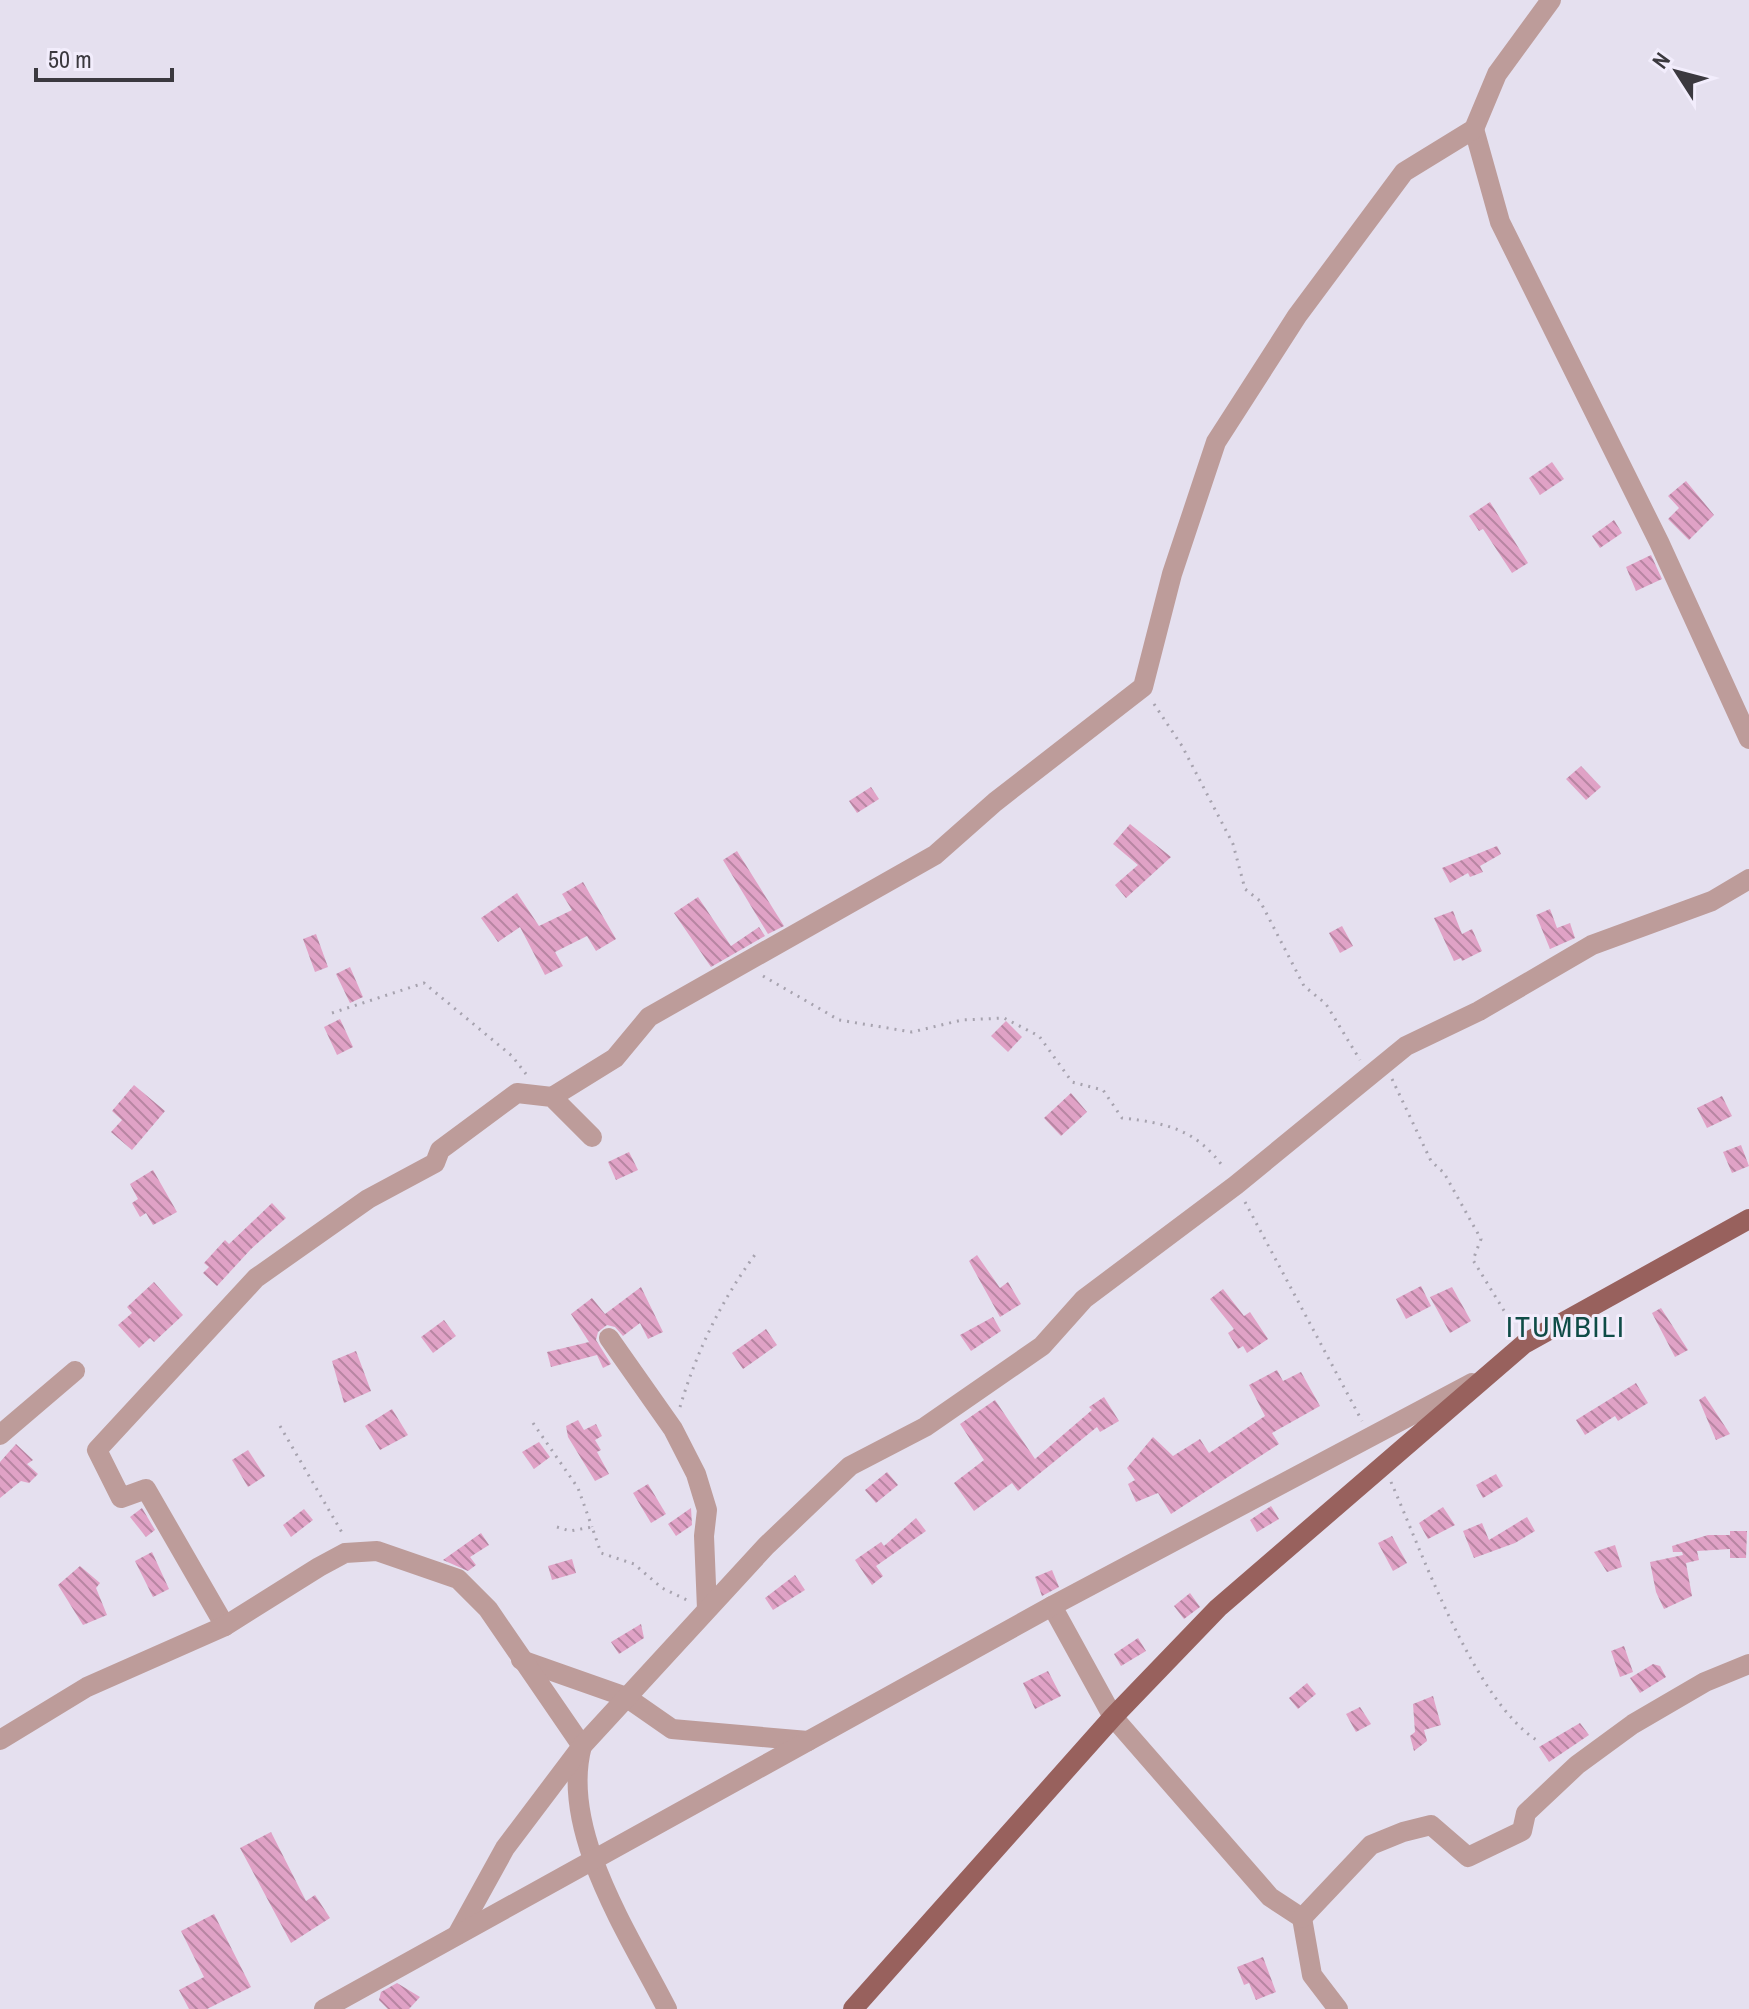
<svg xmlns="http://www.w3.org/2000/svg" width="1749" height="2009" font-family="'Archivo Narrow',sans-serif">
	<defs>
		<pattern id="building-back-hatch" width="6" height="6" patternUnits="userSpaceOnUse" patternTransform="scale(2)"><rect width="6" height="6" fill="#e0a2c6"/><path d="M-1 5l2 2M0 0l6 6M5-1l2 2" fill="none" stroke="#b785a2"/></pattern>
	</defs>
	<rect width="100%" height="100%" fill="#e5e0ef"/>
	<!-- building -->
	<g fill="url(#building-back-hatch)">
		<path d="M1552,462L1564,479L1540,495L1529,478Z"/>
		<path d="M1686,481L1714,515L1689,540L1668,519L1679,508L1668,496Z"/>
		<path d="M1490,502L1528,563L1512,573L1483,529L1479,531L1469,516Z"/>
		<path d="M1614,520L1622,533L1600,548L1592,536Z"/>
		<path d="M1651,555L1662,579L1636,591L1626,567Z"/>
		<path d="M1581,766L1601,787L1586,800L1566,779Z"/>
		<path d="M871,787L879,799L857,813L849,801Z"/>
		<path d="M1130,824L1171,857L1126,898L1115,885L1138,865L1113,844Z"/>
		<path d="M1497,846L1501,854L1480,866L1483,872L1470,877L1468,873L1450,883L1442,868Z"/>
		<path d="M737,851L784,926L768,934L723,860Z"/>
		<path d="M583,882L616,939L596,951L587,936L555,952L563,966L545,975L520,927L498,942L481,918L517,893L539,926L572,910L562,894Z"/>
		<path d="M698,897L731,946L759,927L765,936L711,967L674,913Z"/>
		<path d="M1550,909L1557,928L1570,923L1575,938L1550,949L1536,915Z"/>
		<path d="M1453,911L1462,934L1472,929L1482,951L1462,961L1461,958L1454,961L1434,918Z"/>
		<path d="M1342,926L1353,946L1340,953L1329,933Z"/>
		<path d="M316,934L328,967L315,972L303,939Z"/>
		<path d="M350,967L363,997L350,1003L336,974Z"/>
		<path d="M340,1019L353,1047L337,1055L324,1027Z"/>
		<path d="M1006,1021L1022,1037L1008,1052L991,1036Z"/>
		<path d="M134,1085L165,1111L132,1150L111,1132L122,1120L112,1111Z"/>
		<path d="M1071,1093L1087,1112L1061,1136L1044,1118Z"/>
		<path d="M1722,1096L1732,1116L1707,1128L1697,1108Z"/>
		<path d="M1741,1145L1749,1166L1732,1173L1723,1152Z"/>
		<path d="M629,1152L638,1170L616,1180L608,1162Z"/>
		<path d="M153,1170L177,1212L153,1225L146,1213L140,1217L132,1203L138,1199L130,1184Z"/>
		<path d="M272,1203L286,1218L251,1249L217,1286L203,1273L209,1267L204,1263L225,1240L229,1244Z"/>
		<path d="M977,1255L1000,1288L1008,1282L1021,1304L1000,1317L969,1261Z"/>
		<path d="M154,1282L183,1315L154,1342L150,1338L139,1348L118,1325L132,1313L127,1307Z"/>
		<path d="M1421,1286L1431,1306L1406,1319L1396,1299Z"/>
		<path d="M641,1287L663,1332L648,1339L640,1323L623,1336L615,1327L607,1325L598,1332L596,1340L611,1364L603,1368L597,1355L551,1367L547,1352L589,1342L571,1314L592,1298L605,1314Z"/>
		<path d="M1452,1287L1471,1321L1450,1333L1430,1297Z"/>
		<path d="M1223,1289L1244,1316L1250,1312L1268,1339L1247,1353L1243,1346L1238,1349L1228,1333L1234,1329L1210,1299Z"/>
		<path d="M1661,1308L1688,1350L1675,1357L1652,1313Z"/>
		<path d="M993,1317L1001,1331L971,1351L960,1335Z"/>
		<path d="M444,1320L456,1336L433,1353L421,1337Z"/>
		<path d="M766,1329L777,1345L743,1369L732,1353Z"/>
		<path d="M356,1351L371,1391L344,1403L332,1361Z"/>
		<path d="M1277,1370L1283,1381L1301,1372L1320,1406L1272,1433L1279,1444L1171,1514L1158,1493L1136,1502L1128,1484L1135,1480L1127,1468L1153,1437L1173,1456L1200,1439L1209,1453L1265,1416L1249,1385Z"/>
		<path d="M1636,1383L1648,1403L1618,1421L1615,1416L1585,1435L1576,1420Z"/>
		<path d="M1705,1396L1730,1434L1716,1440L1699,1400Z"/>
		<path d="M1104,1397L1119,1421L1100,1432L1097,1427L1018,1491L1012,1483L974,1511L954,1483L984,1460L960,1424L995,1400L1035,1459L1092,1410L1089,1407Z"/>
		<path d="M392,1409L408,1435L380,1450L365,1426Z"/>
		<path d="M578,1420L584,1430L596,1424L602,1436L595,1440L601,1450L597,1452L609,1474L595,1481L568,1437L566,1426Z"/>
		<path d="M539,1442L550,1457L534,1469L522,1452Z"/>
		<path d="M16,1444L33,1460L27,1464L38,1474L29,1483L21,1481L0,1498V1462Z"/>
		<path d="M248,1450L265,1476L248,1487L232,1460Z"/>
		<path d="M887,1472L898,1485L876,1503L865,1490Z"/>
		<path d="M1496,1474L1503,1486L1483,1498L1476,1485Z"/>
		<path d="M648,1484L666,1514L651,1523L633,1493Z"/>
		<path d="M1271,1506L1279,1519L1257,1532L1250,1520Z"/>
		<path d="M1443,1507L1455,1525L1428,1539L1419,1523Z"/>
		<path d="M142,1508L155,1530L146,1537L130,1517Z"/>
		<path d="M691,1508L692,1525L676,1536L668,1524Z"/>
		<path d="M304,1509L313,1520L291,1537L283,1525Z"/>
		<path d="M1527,1517L1535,1531L1515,1543L1474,1558L1463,1531L1482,1523L1489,1540Z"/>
		<path d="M916,1518L926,1531L876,1566L883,1576L872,1585L855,1560L881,1542L884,1546Z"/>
		<path d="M1730,1531H1747L1746,1558H1730V1549L1697,1551L1699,1560L1686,1563L1692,1596L1664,1609L1656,1592L1650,1562L1683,1555L1682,1552H1673L1672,1546L1708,1535H1730Z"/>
		<path d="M481,1533L489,1545L470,1557L476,1565L468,1571L443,1560Z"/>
		<path d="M1392,1536L1407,1563L1393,1571L1378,1543Z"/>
		<path d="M1615,1545L1622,1567L1607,1572L1594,1552Z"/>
		<path d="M152,1552L169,1589L153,1597L135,1561Z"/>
		<path d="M572,1559L576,1573L552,1580L548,1566Z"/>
		<path d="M80,1566L100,1583L96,1588L107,1615L83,1625L58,1585Z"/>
		<path d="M1052,1570L1059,1587L1042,1596L1035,1577Z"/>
		<path d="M795,1575L805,1590L773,1610L765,1598Z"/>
		<path d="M1190,1593L1200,1607L1184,1619L1174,1606Z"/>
		<path d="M641,1624L644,1638L619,1654L611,1642Z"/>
		<path d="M1138,1638L1146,1651L1121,1666L1114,1654Z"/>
		<path d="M1624,1646L1633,1672L1620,1677L1611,1651Z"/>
		<path d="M1653,1664L1660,1666L1666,1677L1640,1693L1630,1678Z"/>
		<path d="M1048,1671L1061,1696L1035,1709L1023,1683Z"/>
		<path d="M1307,1683L1316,1694L1298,1709L1289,1698Z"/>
		<path d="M1433,1696L1441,1725L1424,1730L1427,1741L1414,1751L1410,1736L1415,1732L1413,1704Z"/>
		<path d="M1360,1707L1371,1724L1356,1732L1346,1714Z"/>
		<path d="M1580,1723L1589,1735L1549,1762L1539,1747Z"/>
		<path d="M271,1832L306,1901L315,1895L330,1918L291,1943L240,1848Z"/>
		<path d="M214,1914L251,1987L207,2009H189L179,1990L204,1977L181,1931Z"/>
		<path d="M1263,1957L1276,1992L1256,2000L1249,1983L1244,1985L1237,1967Z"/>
		<path d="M397,1983L420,1997L409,2009H388L379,2000L381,1992Z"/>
	</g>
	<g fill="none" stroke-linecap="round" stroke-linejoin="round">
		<!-- path -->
		<g stroke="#a7a3af" stroke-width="3" stroke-dasharray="2 6" stroke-linecap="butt">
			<path d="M1154,704L1182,746L1233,844L1245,889L1260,901L1304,986L1326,1004L1360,1060"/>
			<path d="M763,976L839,1020L912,1032L962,1020L1004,1018L1039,1036L1072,1082L1103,1090L1122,1118C1166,1123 1196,1129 1224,1168"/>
			<path d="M332,1013L424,983L512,1056L526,1074"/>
			<path d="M1392,1079L1431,1161L1444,1173L1481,1239L1473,1260L1514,1327"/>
			<path d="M1245,1202L1362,1421"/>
			<path d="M680,1407C697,1350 722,1299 757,1252"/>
			<path d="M533,1423L578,1488L592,1527"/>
			<path d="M280,1426L344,1536"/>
			<path d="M1391,1482C1422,1552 1474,1701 1538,1741"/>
			<path d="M557,1527L570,1531L592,1527L601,1553L634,1564L662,1588L689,1601"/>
		</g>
		<!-- minor -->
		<g stroke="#bd9c9a" stroke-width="20">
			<path d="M1474,129L1500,222L1659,542L1749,739"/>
			<path d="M552,1097L615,1058L649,1017L935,855L995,802L1143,687L1172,574L1216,442L1297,316L1404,172L1474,129L1497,74L1551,0"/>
			<path d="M609,1338L673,1429L696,1474L707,1510L704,1536L707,1609"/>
			<path d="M0,1435L75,1371"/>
			<path d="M1052,1606L1113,1717L1270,1897L1302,1918L1312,1975L1338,2009"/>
			<path d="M225,1626L146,1489L121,1498L97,1450L256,1278L368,1199L435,1163L440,1150L517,1093L552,1097L592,1137"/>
			<path d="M521,1660L626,1697L672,1729L808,1741"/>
			<path d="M0,1740L87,1687L225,1626L319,1567L345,1553L377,1551L458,1579L488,1609L582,1746C559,1831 630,1936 667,2009"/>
			<path d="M1302,1918L1371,1845L1403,1832L1431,1825L1468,1857L1522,1831L1526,1813L1577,1765L1633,1724L1705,1682L1749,1664"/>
			<path d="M457,1935L505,1848L582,1746L766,1546L850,1466L925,1427L1042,1346L1084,1299L1236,1185L1406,1046L1479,1011L1592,945L1712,901L1749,879"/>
			<path d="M324,2009L1052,1606L1472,1383"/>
		</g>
		<!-- major -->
		<path stroke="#98615d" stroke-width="20" d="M853,2009L1113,1717L1218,1608L1524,1344L1749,1219"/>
	</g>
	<g text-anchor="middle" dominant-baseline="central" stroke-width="6" stroke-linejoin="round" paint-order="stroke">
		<!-- quarter labels -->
		<g font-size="30" letter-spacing="2" fill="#0f4c47" stroke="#f2edfc">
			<text x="1566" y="1326">ITUMBILI</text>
		</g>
	</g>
	<!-- north arrow -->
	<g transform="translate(1677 72) rotate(306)" stroke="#f2edfc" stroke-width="6" paint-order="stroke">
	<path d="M0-6L14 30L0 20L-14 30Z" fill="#3b393f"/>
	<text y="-12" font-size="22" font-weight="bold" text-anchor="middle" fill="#3b393f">N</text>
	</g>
	<!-- scale -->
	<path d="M36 68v12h136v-12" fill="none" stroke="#3b393f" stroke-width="4"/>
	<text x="48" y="68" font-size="24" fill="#3b393f" stroke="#f2edfc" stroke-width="6" paint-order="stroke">50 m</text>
</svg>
